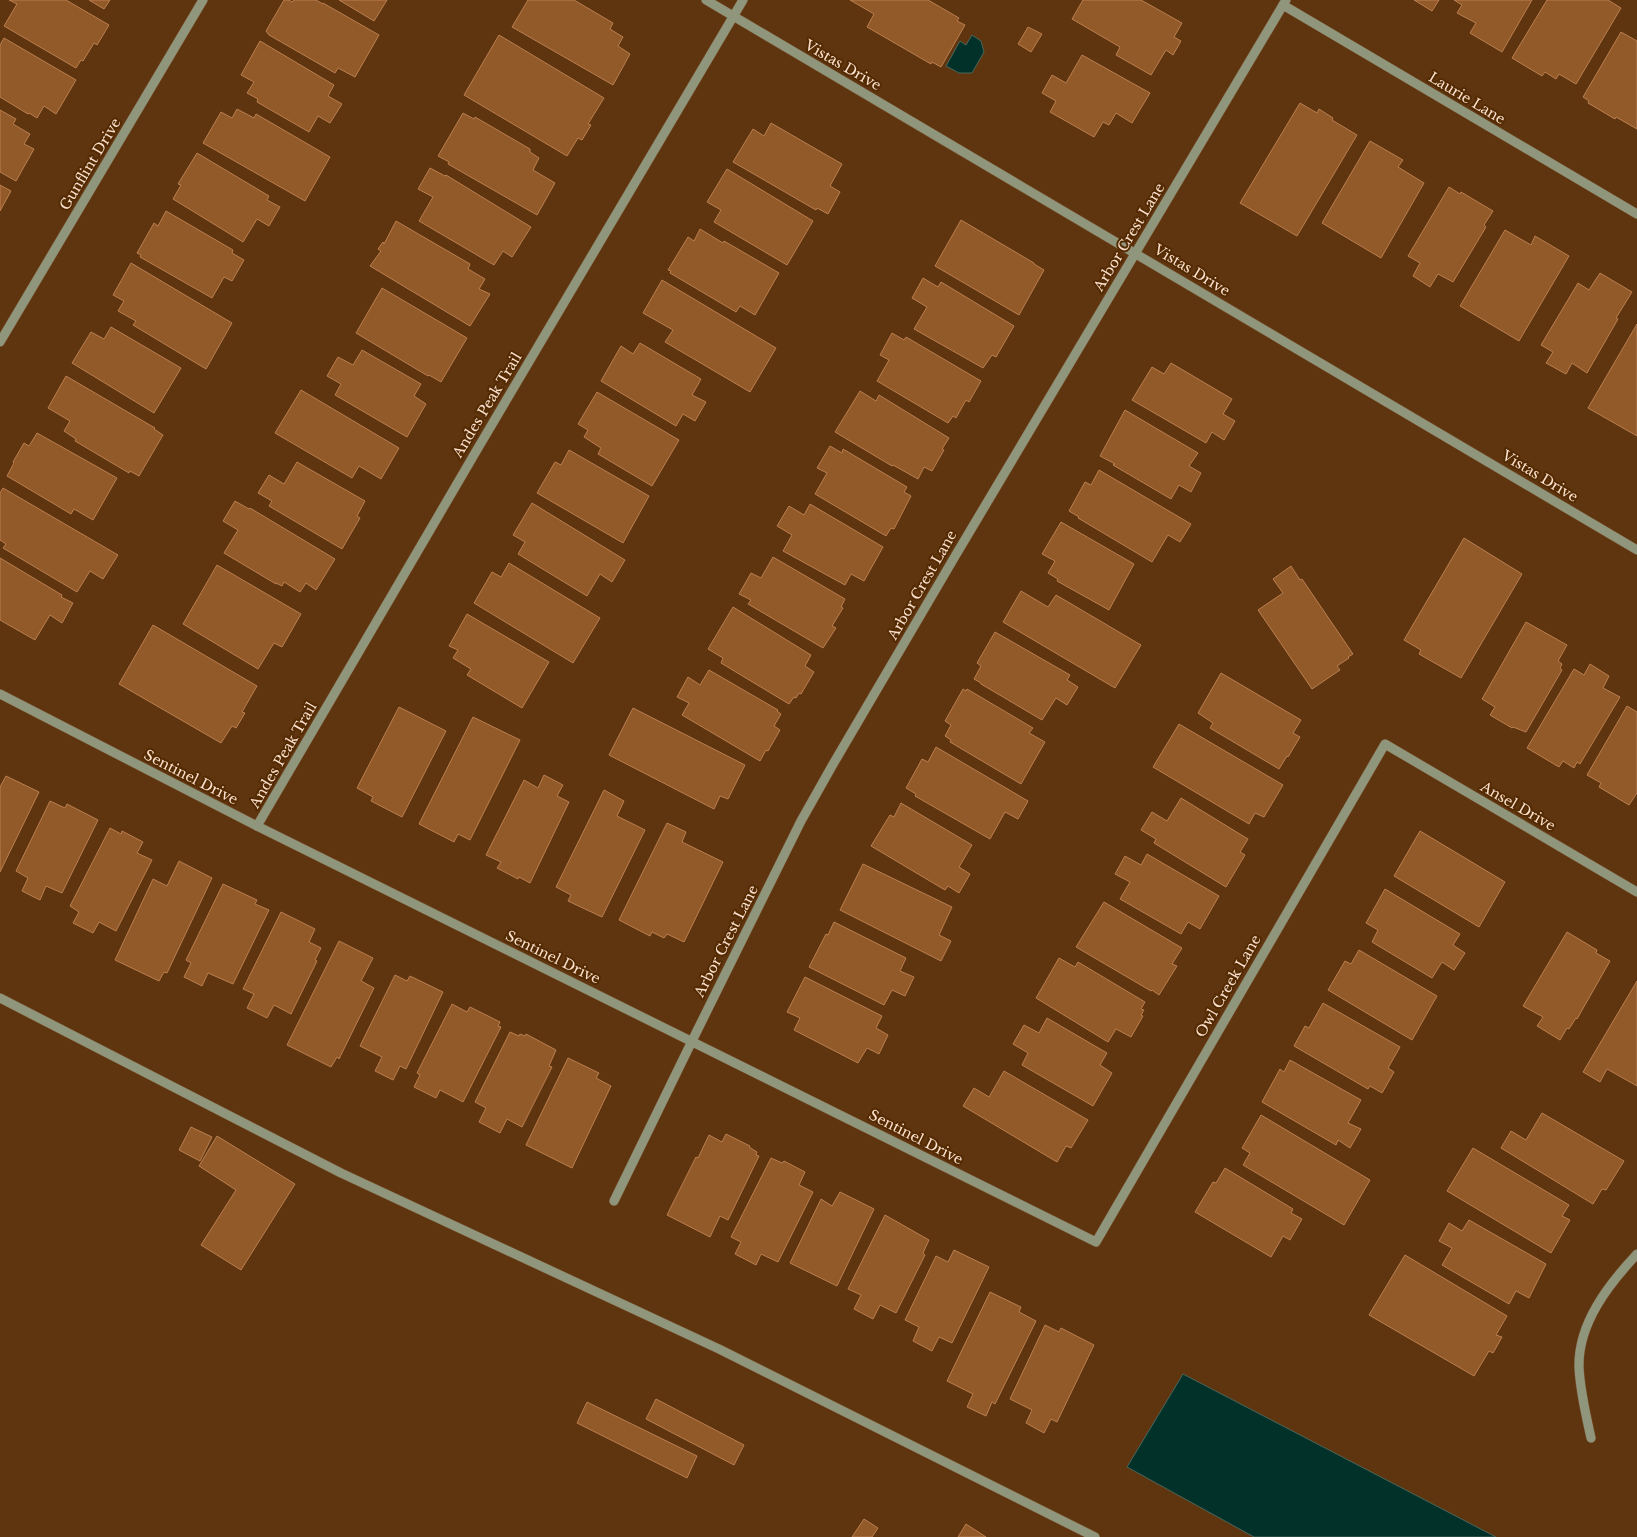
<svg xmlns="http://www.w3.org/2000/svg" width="1637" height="1537" font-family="'Libre Baskerville',serif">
	<rect width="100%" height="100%" fill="#5e350f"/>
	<!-- water -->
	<g fill="#023129" stroke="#4d665a">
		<path d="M972,35L981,41L984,52L972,73H959L946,66L960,41L966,45Z"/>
		<path d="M1183,1374L1496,1537H1254L1127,1467Z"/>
	</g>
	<!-- building -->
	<g fill="#925929" stroke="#bb7f50">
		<path d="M9,0H66L109,25L97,45L94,43L83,61L81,60L76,68L4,26L17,4Z"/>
		<path d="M89,0H110L104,9Z"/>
		<path d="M284,0H289L292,2L294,0H316L323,4V3L379,35L355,77L338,68L335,73L269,35L266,31Z"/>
		<path d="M339,0H387L374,21Z"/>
		<path d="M528,0H574L613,23L610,29L623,37L618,46L630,54L613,85L512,27Z"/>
		<path d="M850,0H928L959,18L957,21L965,25L941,67L932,62L931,64L867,27L874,14Z"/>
		<path d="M1083,0H1141L1182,23L1174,37L1181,41L1173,55L1166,50L1151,75L1116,55L1120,47L1072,19Z"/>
		<path d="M1414,0H1439L1432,11Z"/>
		<path d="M1454,0H1532L1502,52L1470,33L1476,23L1457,13L1462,5Z"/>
		<path d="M1547,0H1608L1621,8L1576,84L1559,74L1556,79L1545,72L1542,76L1512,58Z"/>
		<path d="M1028,27L1042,34L1031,52L1018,44Z"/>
		<path d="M1621,32L1637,41V129L1616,117L1615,119L1588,103L1589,101L1583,97Z"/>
		<path d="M499,35L604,98L588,124L591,125L582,140L578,138L567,156L464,95Z"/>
		<path d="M4,38L76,80L56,114L44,106L37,118L29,113L28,114L0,97V45Z"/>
		<path d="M260,41L334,85L328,96L342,104L330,123L318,116L309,132L257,102L258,99L247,93L254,82L241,75Z"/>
		<path d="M1082,55L1150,93L1132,123L1116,113L1109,125L1103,122L1094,137L1050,112L1056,101L1042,93L1052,75L1066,83Z"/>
		<path d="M1300,103L1317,113L1319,109L1333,118L1332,120L1357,135L1297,236L1240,203Z"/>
		<path d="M237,109L254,118L256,114L330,157L305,201L203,143L221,112L232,118Z"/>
		<path d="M0,110L16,119L13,124L30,134L24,144L34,149L16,181L0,172Z"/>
		<path d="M463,113L474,119L475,117L530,149V152L539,158L533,170L555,183L537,215L448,164L449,162L438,156Z"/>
		<path d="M771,123L842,164L830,186L840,192L828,214L817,208L816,210L733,162L753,129L764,136Z"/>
		<path d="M1370,141L1403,160L1398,167L1424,183L1381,258L1322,223Z"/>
		<path d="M197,153L269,196L267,200L280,207L269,226L257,219L243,242L173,199L181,185L178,184Z"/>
		<path d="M430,168L445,176L446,175L531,227L512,257L503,251L494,265L419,221L433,197L418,189Z"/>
		<path d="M727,169L813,221L787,265L714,222L721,210L707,202Z"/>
		<path d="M0,185L11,191L0,211Z"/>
		<path d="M1449,187L1460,194L1461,192L1493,211L1484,225L1486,227L1453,282L1438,274L1430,287L1413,276L1420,263L1408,256Z"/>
		<path d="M166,211L233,250L232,253L244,260L232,281L224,277L212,298L140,257L141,255L137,253L154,223L158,226Z"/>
		<path d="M961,220L1034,263V264L1044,270L1019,315L935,266Z"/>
		<path d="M396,221L470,264L468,269L485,279L479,289L490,294L470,326L370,266L381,251L378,249L383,242L384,244Z"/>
		<path d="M700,229L723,243L724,241L779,273L755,315L740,306L736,312L670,273L671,271L668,270L688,237L694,241Z"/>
		<path d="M1505,230L1531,245L1535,236L1569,256L1519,341L1460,306Z"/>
		<path d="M131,263L232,323L206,369L133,325L136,321L118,311L124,301L113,295Z"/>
		<path d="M1600,273L1632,292L1616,318L1618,319L1587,373L1572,363L1566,374L1546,363L1553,352L1541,345L1578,283L1589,290Z"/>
		<path d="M923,278L938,287L941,282L1014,326L996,357L992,355L983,368L914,329L927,307L912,298Z"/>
		<path d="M662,280L776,348L750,392L665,342L673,330L643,313Z"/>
		<path d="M382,288L467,338L441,382L429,375L428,376L356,333Z"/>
		<path d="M1637,324V436L1588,408Z"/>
		<path d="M111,327L181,368L154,413L72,363L91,332L104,339Z"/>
		<path d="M892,333L904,340L906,337L981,381L969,402L966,400L956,418L953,416L948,423L877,381L889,360L880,355Z"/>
		<path d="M640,343L701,379L692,395L706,402L695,421L683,414L676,426L601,381L621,346L633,354Z"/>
		<path d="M362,350L421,384L414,396L426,404L407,437L335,395L341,384L327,376L338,357L353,365Z"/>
		<path d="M1171,363L1232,399L1223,414L1235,421L1224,440L1212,432L1206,443L1132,400L1152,367L1164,374Z"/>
		<path d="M66,376L155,428L154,429L163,435L139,476L130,471L129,473L75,441L76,439L64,431L70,421L48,408Z"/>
		<path d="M301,390L399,448L381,479L359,466L352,478L275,433Z"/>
		<path d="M860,391L876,401L879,395L949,438L942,449L944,450L932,471L924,467L918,479L893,465L892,466L835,432Z"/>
		<path d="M597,392L679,440L652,486L598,454L601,448L584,437L588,430L578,424Z"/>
		<path d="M1125,410L1198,453L1189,466L1201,473L1191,492L1179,485L1171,499L1113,465L1115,464L1100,456Z"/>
		<path d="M37,433L117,478L93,520L74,509L71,514L7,476L14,463L13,462L24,443L29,446Z"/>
		<path d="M830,446L842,453L843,449L907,487L904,492L911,496L894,529L891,528L886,536L815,494L827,473L817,468Z"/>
		<path d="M569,450L649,496L623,543L537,493L555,462L561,465Z"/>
		<path d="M297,462L365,501L357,516L360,518L342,549L269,506L272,501L258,493L269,475L284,484Z"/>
		<path d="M1099,470L1191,524L1180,542L1168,535L1152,562L1078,518L1079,517L1069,511L1085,482L1091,485Z"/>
		<path d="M3,488L118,555L103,579L90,571L77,592L3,548L6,544L0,540V493Z"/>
		<path d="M235,501L249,509L250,508L335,559L316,590L306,583L300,592L284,582L282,586L276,583V584L224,553L238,530L223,521Z"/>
		<path d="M532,503L625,560L612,582L600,574L587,596L518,554L525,542L513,535Z"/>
		<path d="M810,504L883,547L864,581L851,574L845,585L783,551L792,535L777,526L789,506L804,515Z"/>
		<path d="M1061,522L1134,564L1109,610L1057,581L1058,579L1048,573L1055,561L1042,554Z"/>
		<path d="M1464,538L1522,574L1461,678L1419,654L1421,650L1404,640Z"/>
		<path d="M773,557L845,599L841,607L843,608L832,626L836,628L823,648L748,604L751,600L739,594L751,573L761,578Z"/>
		<path d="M0,558L62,595L61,597L73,603L62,623L50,615L35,640L0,620Z"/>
		<path d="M509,563L600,618L573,663L474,603L492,572L501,577Z"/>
		<path d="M217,565L301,614L282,647L274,643L258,669L183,624Z"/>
		<path d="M1291,566L1300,580L1302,579L1353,654L1348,657L1349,658L1337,666L1340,670L1312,689L1258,610L1283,593L1273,579Z"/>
		<path d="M1021,591L1048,607L1056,595L1141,645L1115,688L1003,622Z"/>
		<path d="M733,607L811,655L805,666L814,672L801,694L799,693L796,698L794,697L789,704L721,663L723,658L708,649Z"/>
		<path d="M467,614L549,662L522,708L467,675L471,669L453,658L458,650L449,646Z"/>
		<path d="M1526,622L1567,645L1558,661L1562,664L1560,668L1562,670L1526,732L1513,727L1512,728L1490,715L1495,707L1482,699Z"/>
		<path d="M153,625L257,686L242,712L245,713L236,728L232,726L221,743L119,684Z"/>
		<path d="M995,632L1070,675L1067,680L1078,687L1067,705L1056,698L1042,720L981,684V683L974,679L981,666L977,663Z"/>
		<path d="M1590,664L1609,676L1603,688L1620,697L1580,764L1577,762L1574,768L1563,761L1559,767L1527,748L1574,669L1584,675Z"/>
		<path d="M709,670L778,710L777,711L781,714L774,726L780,730L768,751L766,750L760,761L682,715L689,703L677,697L688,677L700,685Z"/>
		<path d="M1221,673L1301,720L1293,733L1300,737L1288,757L1287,756L1279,769L1210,728L1213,723L1198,713Z"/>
		<path d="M963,689L966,691L967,689L1033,728L1029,733L1045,742L1021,784L950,742L951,740L945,736L951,725L945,721Z"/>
		<path d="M1627,706L1637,712V793L1629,805L1599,787L1601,783L1587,775Z"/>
		<path d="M399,707L446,731L402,817L371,801L373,797L357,788Z"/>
		<path d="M633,708L745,765L728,799L720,796L714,809L609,755Z"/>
		<path d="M473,717L520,740L470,840L458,834L454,842L419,824Z"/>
		<path d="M1179,724L1283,785L1264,817L1255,813L1249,824L1153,767Z"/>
		<path d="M936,747L1028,801L1018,819L1005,812L990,839L915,796L916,794L906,788L922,759L928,762Z"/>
		<path d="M544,775L563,785L557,796L569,802L530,883L519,877L518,879L497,868L501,862L486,855L524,780L538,788Z"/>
		<path d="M6,776L39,792L0,872V787Z"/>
		<path d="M604,790L624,801L617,816L645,830L602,917L568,901L571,895L556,887Z"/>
		<path d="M1181,798L1248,839L1240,852L1245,855L1226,887L1154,843L1156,839L1141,830L1152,812L1167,821Z"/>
		<path d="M50,801L65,808L67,804L98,820L62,893L46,886L40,900L22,891L28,878L16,871Z"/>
		<path d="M901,803L972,845L959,867L970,874L959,893L948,886L945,890L871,846L890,815L894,817Z"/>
		<path d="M667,823L686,832L682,842L723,862L684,942L667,934L664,938L652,932L650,936L619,920Z"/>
		<path d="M110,828L121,834L122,831L143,842L137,853L152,860L116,931L99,922L93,933L73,923L79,912L70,906Z"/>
		<path d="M1420,831L1505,882L1479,927L1394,876Z"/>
		<path d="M1147,854L1219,896L1200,929L1188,922L1181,934L1120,899L1130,882L1115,874L1125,856L1141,865Z"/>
		<path d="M179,861L212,878L167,973L164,972L159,981L115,960L153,879L167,886Z"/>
		<path d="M863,864L952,907L939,935L951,941L941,961L840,910Z"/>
		<path d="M223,884L257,900L255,904L269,910L233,984L208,973L202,986L184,977L191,963L186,960Z"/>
		<path d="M1385,889L1460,934L1453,945L1465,953L1454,970L1442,962L1432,978L1372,942L1378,930L1366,923Z"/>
		<path d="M1104,902L1182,948L1172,964L1177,966L1159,995L1152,990L1151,991L1076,947Z"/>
		<path d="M281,912L315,929L309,942L321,948L315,960L317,961L291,1014L274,1005L267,1018L247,1008L254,994L243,989Z"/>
		<path d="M834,922L906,958L900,971L914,977L905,996L892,990L884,1005L809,967L826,934L828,935Z"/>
		<path d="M1567,932L1597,950L1596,953L1610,961L1577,1019L1576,1018L1569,1029L1567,1028L1560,1040L1537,1026L1543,1017L1523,1006Z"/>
		<path d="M339,941L373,958L361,981L374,988L339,1059L337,1057L331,1067L287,1045Z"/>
		<path d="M1359,950L1437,996L1412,1040L1328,990L1345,961L1351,964Z"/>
		<path d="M1059,958L1075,967L1078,962L1145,1002L1141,1009L1144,1010L1141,1015L1143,1016L1131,1037L1116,1029L1108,1042L1036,998Z"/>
		<path d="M395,975L407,981L410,976L443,992L406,1069L400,1066L393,1080L375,1071L382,1057L360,1046Z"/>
		<path d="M805,977L882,1016L876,1028L888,1035L879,1054L867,1048L858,1063L794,1030L800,1018L787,1012Z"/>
		<path d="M1637,981V1086L1607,1069L1600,1082L1583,1072Z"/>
		<path d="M1323,1003L1400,1047L1388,1068L1394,1072L1382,1093L1370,1086L1368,1089L1294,1046L1305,1026L1309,1028Z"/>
		<path d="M452,1004L467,1012L470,1007L500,1022L498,1026L501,1027L463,1102L440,1090L436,1098L414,1087L420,1075L417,1073Z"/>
		<path d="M1047,1018L1107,1053L1100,1065L1112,1073L1093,1106L1022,1065L1028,1053L1013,1044L1024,1025L1039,1033Z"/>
		<path d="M510,1032L519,1036L520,1034L525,1036L526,1034L556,1050L549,1066L552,1067L522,1127L507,1119L500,1133L479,1122L486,1108L475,1102Z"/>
		<path d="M568,1058L599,1073L596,1078L611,1086L572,1168L526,1145Z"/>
		<path d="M1290,1060L1361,1100L1348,1123L1361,1129L1350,1148L1338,1140L1336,1145L1262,1102L1280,1069L1284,1072Z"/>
		<path d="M1004,1071L1088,1120L1071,1148L1066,1146L1057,1162L963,1106L974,1088L989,1097Z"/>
		<path d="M1542,1113L1624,1161L1606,1190L1602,1189L1593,1204L1501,1148L1511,1131L1526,1140Z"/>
		<path d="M1261,1115L1370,1180L1344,1225L1243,1165L1250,1153L1242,1148Z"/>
		<path d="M191,1127L212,1137L200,1161L179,1150Z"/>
		<path d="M726,1134L750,1146L749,1147L757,1152L756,1155L759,1156L728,1220L720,1216L710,1237L667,1215L696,1157L698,1158L709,1135L722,1142Z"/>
		<path d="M217,1136L295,1184L241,1270L201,1245L236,1190L199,1166Z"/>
		<path d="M1473,1148L1569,1205L1562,1216L1570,1220L1551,1253L1447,1191Z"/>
		<path d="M771,1158L782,1163L784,1161L805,1172L799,1185L813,1192L778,1262L761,1254L756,1265L735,1254L741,1242L731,1237Z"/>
		<path d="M1225,1168L1293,1209L1291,1213L1302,1219L1290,1240L1283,1236L1271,1257L1195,1212L1213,1182L1216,1183Z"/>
		<path d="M840,1192L874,1209L837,1286L790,1263L821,1199L832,1206Z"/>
		<path d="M885,1215L929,1240L923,1253L925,1255L896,1313L880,1305L873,1319L854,1309L861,1295L848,1289Z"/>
		<path d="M1469,1220L1546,1264L1529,1298L1516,1291L1509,1304L1442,1265L1452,1248L1439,1241L1449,1223L1462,1231Z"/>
		<path d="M954,1250L989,1267L952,1343L939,1337L932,1351L913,1341L919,1327L905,1320L936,1256L948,1262Z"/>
		<path d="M1405,1255L1507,1316L1496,1335L1502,1337L1493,1353L1489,1351L1474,1376L1369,1315Z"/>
		<path d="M990,1292L1021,1307L1019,1312L1036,1321L995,1404L992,1402L986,1416L967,1407L973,1394L947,1381Z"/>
		<path d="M1045,1325L1059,1332L1061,1328L1094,1345L1057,1422L1051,1419L1044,1433L1026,1423L1032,1410L1010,1399Z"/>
		<path d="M656,1399L744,1445L734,1465L646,1419Z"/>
		<path d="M587,1402L697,1456L687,1478L577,1423Z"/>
		<path d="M864,1519L878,1528L872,1537H852Z"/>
		<path d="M966,1524L986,1537H958Z"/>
	</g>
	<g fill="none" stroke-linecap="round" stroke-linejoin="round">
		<defs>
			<g id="minor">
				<path d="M706,0L1637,550"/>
				<path d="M1283,5L1637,214"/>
				<path d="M0,342L203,0"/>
				<path d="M0,694L257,826L1096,1242L1385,744L1637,892"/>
				<path d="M257,826L478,448L743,0"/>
				<path d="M0,998L341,1173L719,1349L1095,1537"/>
				<path d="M614,1201L692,1041L801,821L832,766L954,558L1286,0"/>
				<path d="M1591,1438C1586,1415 1580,1391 1579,1367C1578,1323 1609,1284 1637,1254"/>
			</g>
		</defs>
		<!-- minor casing -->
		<use href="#minor" stroke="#77512e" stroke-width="10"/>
		<!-- minor -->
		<use href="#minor" stroke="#90967c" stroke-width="9"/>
	</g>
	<g text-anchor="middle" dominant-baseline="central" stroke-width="4" stroke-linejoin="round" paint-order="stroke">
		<!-- street labels -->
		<g font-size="14" fill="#fbe1ce" stroke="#532a02">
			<text transform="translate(843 65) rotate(30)">Vistas Drive</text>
			<text transform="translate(1467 98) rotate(31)">Laurie Lane</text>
			<text transform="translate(90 164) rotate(-59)">Gunflint Drive</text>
			<text transform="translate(1129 237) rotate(-59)">Arbor Crest Lane</text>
			<text transform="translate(1192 270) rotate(31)">Vistas Drive</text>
			<text transform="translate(487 405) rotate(-59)">Andes Peak Trail</text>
			<text transform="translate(1540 476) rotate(31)">Vistas Drive</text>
			<text transform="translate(922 585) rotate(-60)">Arbor Crest Lane</text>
			<text transform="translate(283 755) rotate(-60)">Andes Peak Trail</text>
			<text transform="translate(191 777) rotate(27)">Sentinel Drive</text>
			<text transform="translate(1518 806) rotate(30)">Ansel Drive</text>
			<text transform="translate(726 941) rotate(-63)">Arbor Crest Lane</text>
			<text transform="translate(553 957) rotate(26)">Sentinel Drive</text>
			<text transform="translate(1228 986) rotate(-60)">Owl Creek Lane</text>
			<text transform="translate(916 1137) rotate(27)">Sentinel Drive</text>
		</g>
	</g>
</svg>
